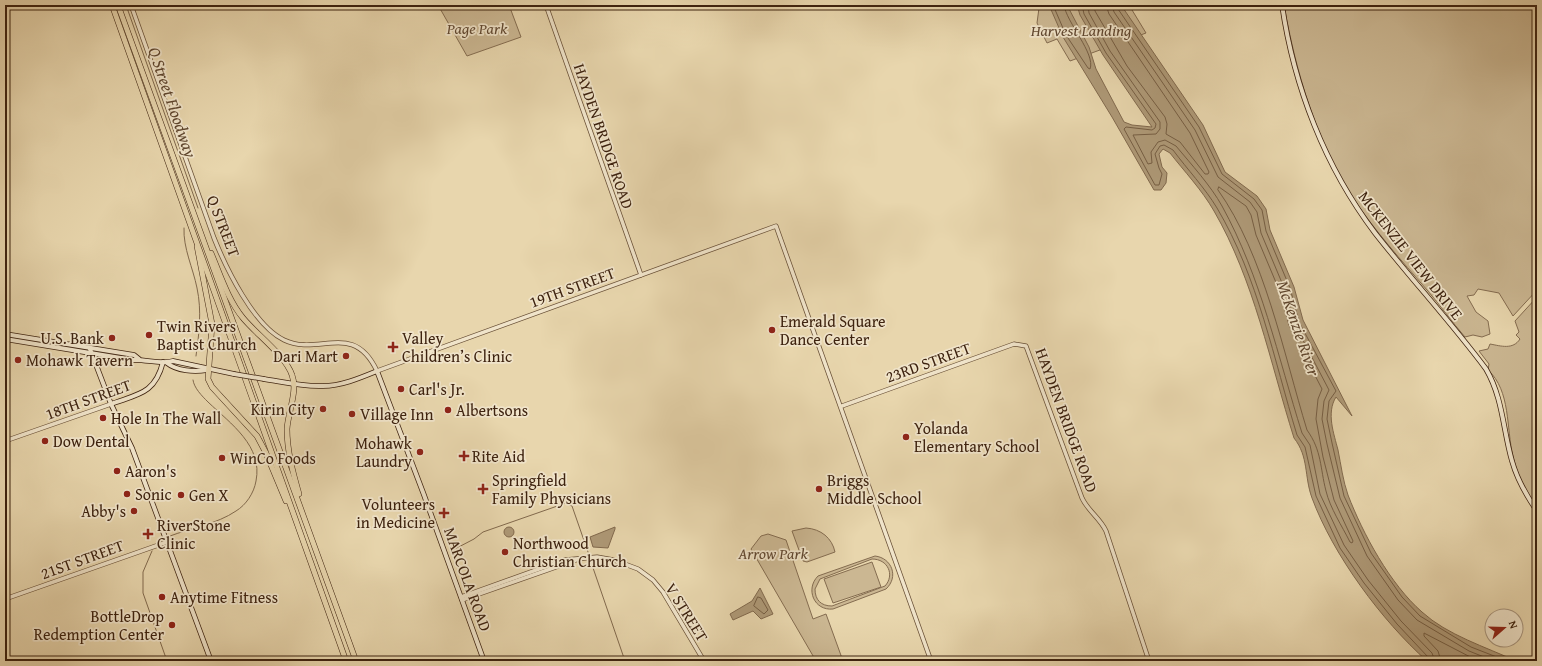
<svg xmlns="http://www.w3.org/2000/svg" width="1542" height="666" font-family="'Gentium Book Plus',serif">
	<rect width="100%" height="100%" fill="#e8d6ad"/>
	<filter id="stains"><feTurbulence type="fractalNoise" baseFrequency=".005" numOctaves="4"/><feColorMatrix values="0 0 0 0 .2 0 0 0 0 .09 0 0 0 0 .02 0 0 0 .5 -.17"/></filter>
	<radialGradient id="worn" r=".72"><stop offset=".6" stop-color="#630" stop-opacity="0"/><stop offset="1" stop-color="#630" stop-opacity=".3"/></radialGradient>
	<!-- green -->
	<g fill="#cbb792" stroke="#846c50" fill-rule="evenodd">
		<path d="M438,5H509L521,37L467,56Z"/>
		<path d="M1036,5H1129L1146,33L1070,61L1057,39L1047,43L1037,23L1039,8Z"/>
		<path d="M1284,5H1537V290L1513,316L1499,293L1478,289L1474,295L1467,296L1476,312L1488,321L1490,334L1482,337L1473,335L1465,337C1452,322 1440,305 1427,290C1401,260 1375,231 1353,198C1316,141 1296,72 1284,5Z"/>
		<path d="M1537,297V506C1525,492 1517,474 1513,456C1506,428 1511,391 1488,370L1489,364L1479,351L1488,349L1490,344C1501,346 1513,350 1520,339L1516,335L1519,332L1515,321Z"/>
		<path d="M806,528C821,529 832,538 835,552L807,562L803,561L792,531Z"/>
		<path d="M768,534L786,540L813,619L826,614L843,661H816L751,549L761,536Z"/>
		<path d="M875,556C892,558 899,577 886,589L833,609C814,611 805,589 818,576ZM872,559C888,559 895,575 885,586L832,606C821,606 815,600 815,589L820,579Z"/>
		<path d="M872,562L881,587L833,603L824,579Z"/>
	</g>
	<!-- water -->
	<g fill="#ae9977" stroke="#81694d">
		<path d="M1049,5H1067L1089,47L1096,69L1124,122L1132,125L1152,127L1103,55L1080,15L1077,5H1121L1203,125L1225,172L1257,196L1266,209L1270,230L1294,287L1303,320L1352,416L1336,397C1326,413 1334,434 1338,450C1341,465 1343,481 1348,495C1363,534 1390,584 1422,612C1447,635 1486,647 1516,661H1427C1382,621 1333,555 1312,498C1304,476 1309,457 1294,438C1270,362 1254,280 1214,211C1202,190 1184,171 1170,153L1163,149L1159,154L1162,167L1167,173L1166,183L1161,190H1154L1112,117L1063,37Z"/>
		<circle cx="509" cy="532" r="5"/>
		<path d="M615,527V529L608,548L593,547L590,537Z"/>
		<path d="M760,588L773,614L761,619L753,611L733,620L730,614L752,601Z"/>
	</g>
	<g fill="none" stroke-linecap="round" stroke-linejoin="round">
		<!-- shore -->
		<g stroke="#765e43" stroke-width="1">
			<path d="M1053,5L1066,35L1088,68L1090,69C1096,54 1066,22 1064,5"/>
			<path d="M1082,5L1084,14L1106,53L1156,124L1155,128L1152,130L1126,127L1124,129L1155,185H1159L1162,174L1159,168L1155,154L1160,146L1164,145L1173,150C1187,169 1205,188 1217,208C1258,277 1274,360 1297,435L1305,447L1316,496L1340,548L1364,583L1397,624L1428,657L1429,661"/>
			<path d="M1088,5L1089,13L1110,51L1160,122V129L1156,134L1133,135L1148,164L1152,163L1151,152L1158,142L1165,140L1176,146C1191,164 1211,186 1222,206C1261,277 1278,357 1302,433L1310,445L1320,494L1344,545L1368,580L1401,621L1432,653L1435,661"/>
			<path d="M1094,5L1095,11L1127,66L1165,117L1167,124L1166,134L1180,142L1205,174H1208L1209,172L1190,133L1109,14L1106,5"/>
			<path d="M1112,5L1114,12L1195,130L1218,177L1250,202L1257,212L1261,233L1285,290L1294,323L1329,390L1324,401L1322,419L1327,444L1340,498L1367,556L1398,600L1417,620L1469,651L1494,661"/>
			<path d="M1118,5V9L1199,127L1222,174L1254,199L1262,210L1266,231L1290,288L1299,322L1336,391L1329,401L1327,419L1332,443L1344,496L1371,553L1402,597L1420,616L1471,647L1507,661"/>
			<path d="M1219,187L1246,206L1251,215L1256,235L1280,292L1289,325L1322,389L1318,399L1316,419L1323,457L1334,500L1353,541L1352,543L1350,542C1342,526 1330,508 1326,491C1320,468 1322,451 1307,430C1284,355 1264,254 1218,190Z"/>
			<path d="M758,597L761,598L768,610L764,614L754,606Z"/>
			<path d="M1441,661L1438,651L1424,636V633L1478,661"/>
		</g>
		<!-- stream -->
		<g stroke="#81694d" stroke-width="1">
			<path d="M126,5L198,208"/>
			<path d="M184,228C183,248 193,268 197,288C202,311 199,334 196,356"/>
			<path d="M170,536C191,528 217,524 236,511C246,505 254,493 256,481C263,446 231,424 208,402C202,396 194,388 193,380"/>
			<path d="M152,551L143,572V593L167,661"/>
			<path d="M451,551L474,539L483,532L566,503L572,506L588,552"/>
			<path d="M591,562L625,661"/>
		</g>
		<defs>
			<g id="tertiary">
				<path d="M131,5L214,238C226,268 254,326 284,340C319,357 353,320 377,371L776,226L931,661"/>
				<path d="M546,5L641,275"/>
				<path d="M842,406L1014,344L1026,346L1082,498C1088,511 1100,518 1106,531L1149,661"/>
				<path d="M5,441L111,404"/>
				<path d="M461,597L564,560L597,557L614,560L638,569L653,580L663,592L704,661"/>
				<path d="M5,599L167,542"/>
				<path d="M462,600L576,560"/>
			</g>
			<g id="secondary">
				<path d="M1282,5C1294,87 1325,167 1375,233C1411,279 1451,322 1486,369C1503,398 1503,430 1512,461C1517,479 1526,495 1537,511"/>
				<path d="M5,334L134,355L139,359"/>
				<path d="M5,339L133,360C146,359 161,365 173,361L234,374"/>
				<path d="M90,349L111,404L132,448L211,661"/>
				<path d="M167,363C177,371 194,372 207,370"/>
				<path d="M264,379C283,382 303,387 323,386C341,386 360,378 377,371L424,495L484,661"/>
				<path d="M111,404C138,394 155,394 163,362"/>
			</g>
			<g id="motorway">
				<path d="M112,5L346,661"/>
				<path d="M118,5L356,661"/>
				<path d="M197,246L212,324L208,379L212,387L257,436L266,453L286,501"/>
				<path d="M211,253C220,274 228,300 243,318C256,334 286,356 292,375C298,391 288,412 287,429C287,451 293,473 299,494"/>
			</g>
		</defs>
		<!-- tertiary casing -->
		<use href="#tertiary" stroke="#684f36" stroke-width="5"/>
		<!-- secondary casing -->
		<use href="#secondary" stroke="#3d220f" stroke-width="5.5"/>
		<!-- motorway casing -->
		<use href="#motorway" stroke="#3d220f" stroke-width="6"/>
		<!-- tertiary -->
		<use href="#tertiary" stroke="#f0e4ca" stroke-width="3.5"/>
		<!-- secondary -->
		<use href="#secondary" stroke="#f0e4ca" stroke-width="4"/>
		<!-- motorway -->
		<use href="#motorway" stroke="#e8d6ad" stroke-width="5"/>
		<defs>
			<path id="secondary-bridge" d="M234,374L264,379"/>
		</defs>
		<!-- secondary-bridge casing -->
		<use href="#secondary-bridge" stroke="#3d220f" stroke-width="5.5" stroke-linecap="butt"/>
		<!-- secondary-bridge -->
		<use href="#secondary-bridge" stroke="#f0e4ca" stroke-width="4"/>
	</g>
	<!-- markers -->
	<g fill="#8f2418" stroke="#f0e4ca" stroke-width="1.5">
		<circle cx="772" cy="330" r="4"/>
		<circle cx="149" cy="335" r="4"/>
		<circle cx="112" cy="338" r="4"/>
		<path d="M391 341h4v4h4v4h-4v4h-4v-4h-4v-4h4z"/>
		<circle cx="346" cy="356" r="4"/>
		<circle cx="18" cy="360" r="4"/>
		<circle cx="401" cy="389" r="4"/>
		<circle cx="323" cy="409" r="4"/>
		<circle cx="448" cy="410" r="4"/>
		<circle cx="352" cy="414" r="4"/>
		<circle cx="103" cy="418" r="4"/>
		<circle cx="906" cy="437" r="4"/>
		<circle cx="45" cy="441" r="4"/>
		<circle cx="420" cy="452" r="4"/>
		<path d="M462 450h4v4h4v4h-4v4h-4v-4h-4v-4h4z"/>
		<circle cx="222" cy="458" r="4"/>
		<circle cx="117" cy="471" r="4"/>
		<path d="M481 483h4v4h4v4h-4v4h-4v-4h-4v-4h4z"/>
		<circle cx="819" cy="489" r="4"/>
		<circle cx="127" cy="494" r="4"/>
		<circle cx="181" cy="495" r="4"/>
		<circle cx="134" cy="511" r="4"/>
		<path d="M442 507h4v4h4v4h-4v4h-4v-4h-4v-4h4z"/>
		<path d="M146 528h4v4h4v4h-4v4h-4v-4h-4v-4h4z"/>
		<circle cx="505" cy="552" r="4"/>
		<circle cx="162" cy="597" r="4"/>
		<circle cx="172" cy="625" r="4"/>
	</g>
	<g text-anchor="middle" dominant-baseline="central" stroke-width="3.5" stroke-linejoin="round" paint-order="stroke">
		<!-- park labels -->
		<g font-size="16" font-style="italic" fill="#604730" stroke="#f0e4ca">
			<text x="477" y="28">Page Park</text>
			<text x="1081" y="30">Harvest Landing</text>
			<text x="773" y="553">Arrow Park</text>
		</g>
		<!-- street labels -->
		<g font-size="16" fill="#3d220f" stroke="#f0e4ca">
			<text transform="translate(604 136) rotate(71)">HAYDEN BRIDGE ROAD</text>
			<text transform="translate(224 226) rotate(69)">Q STREET</text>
			<text transform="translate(1411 255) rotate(52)">MCKENZIE VIEW DRIVE</text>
			<text transform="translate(572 287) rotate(-20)">19TH STREET</text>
			<text transform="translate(928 362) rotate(-20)">23RD STREET</text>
			<text transform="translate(88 399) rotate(-20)">18TH STREET</text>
			<text transform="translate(1067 420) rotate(70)">HAYDEN BRIDGE ROAD</text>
			<text transform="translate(82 559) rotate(-20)">21ST STREET</text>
			<text transform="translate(468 579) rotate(70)">MARCOLA ROAD</text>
			<text transform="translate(687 612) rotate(58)">V STREET</text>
		</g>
		<!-- poi labels -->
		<g font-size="16" fill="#3d220f" stroke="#f0e4ca" text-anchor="start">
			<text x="780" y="321">Emerald Square<tspan x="780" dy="18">Dance Center</tspan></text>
			<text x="157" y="326">Twin Rivers<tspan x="157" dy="18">Baptist Church</tspan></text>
			<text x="104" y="338" text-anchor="end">U.S. Bank</text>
			<text x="402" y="338">Valley<tspan x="402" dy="18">Children’s Clinic</tspan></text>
			<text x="338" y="356" text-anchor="end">Dari Mart</text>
			<text x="26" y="360">Mohawk Tavern</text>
			<text x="409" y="389">Carl's Jr.</text>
			<text x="315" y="409" text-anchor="end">Kirin City</text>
			<text x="456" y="410">Albertsons</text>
			<text x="360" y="414">Village Inn</text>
			<text x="111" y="418">Hole In The Wall</text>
			<text x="914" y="428">Yolanda<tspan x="914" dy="18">Elementary School</tspan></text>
			<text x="53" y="441">Dow Dental</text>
			<text x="412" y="443" text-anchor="end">Mohawk<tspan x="412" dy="18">Laundry</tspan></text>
			<text x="472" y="456">Rite Aid</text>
			<text x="230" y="458">WinCo Foods</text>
			<text x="125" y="471">Aaron's</text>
			<text x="492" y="480">Springfield<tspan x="492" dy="18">Family Physicians</tspan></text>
			<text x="827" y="480">Briggs<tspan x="827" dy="18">Middle School</tspan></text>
			<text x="135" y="494">Sonic</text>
			<text x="189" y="495">Gen X</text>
			<text x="435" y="504" text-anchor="end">Volunteers<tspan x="435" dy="18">in Medicine</tspan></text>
			<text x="126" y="511" text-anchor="end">Abby's</text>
			<text x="157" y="525">RiverStone<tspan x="157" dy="18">Clinic</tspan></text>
			<text x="513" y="543">Northwood<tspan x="513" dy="18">Christian Church</tspan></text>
			<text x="170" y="597">Anytime Fitness</text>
			<text x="164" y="616" text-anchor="end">BottleDrop<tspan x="164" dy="18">Redemption Center</tspan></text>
		</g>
		<!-- water labels -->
		<g font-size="17" font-style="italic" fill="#5f462e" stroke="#f0e4ca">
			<text transform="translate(173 102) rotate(71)">Q Street Floodway</text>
			<text transform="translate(1299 328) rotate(71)">McKenzie River</text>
		</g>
	</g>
	<!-- margin -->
	<rect width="1542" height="666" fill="none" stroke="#e8d6ad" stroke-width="20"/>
	<rect x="6" y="6" width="1530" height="654" fill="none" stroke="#3d220f" stroke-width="2"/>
	<rect x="10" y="10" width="1522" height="646" fill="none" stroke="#3d220f"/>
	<!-- north arrow -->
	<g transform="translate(1504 628) rotate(70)"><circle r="19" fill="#f0e4ca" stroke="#a8967f"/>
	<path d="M0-3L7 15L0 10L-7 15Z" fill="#8f2418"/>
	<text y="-6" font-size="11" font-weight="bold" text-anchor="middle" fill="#3d220f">N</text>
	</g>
	<rect width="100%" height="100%" filter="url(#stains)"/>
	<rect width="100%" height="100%" fill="url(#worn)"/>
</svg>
